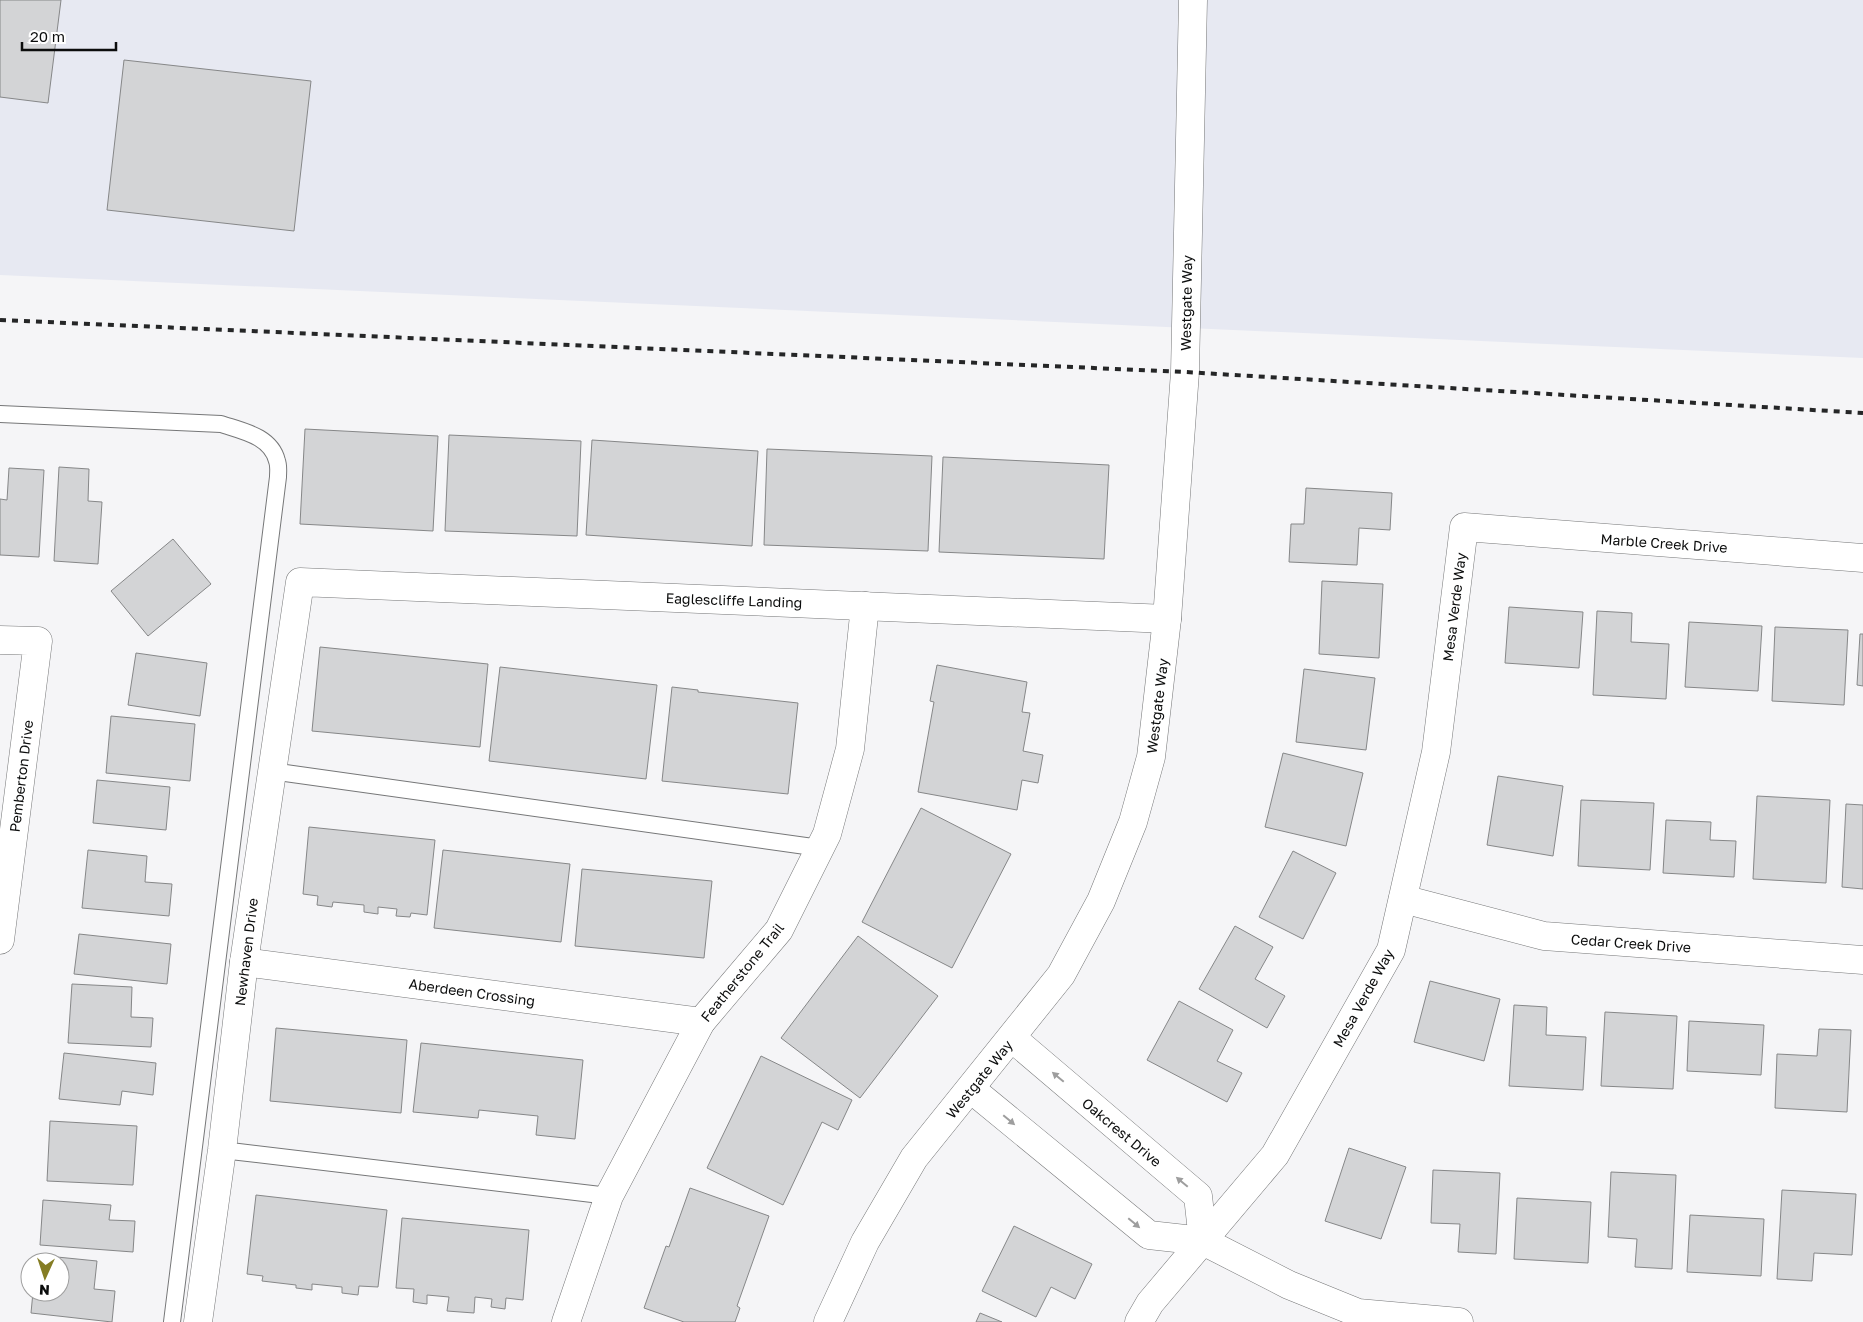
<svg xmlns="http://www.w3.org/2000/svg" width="1863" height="1322" font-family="'Golos Text',sans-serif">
	<rect width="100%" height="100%" fill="#f5f5f7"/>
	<!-- built -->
	<path fill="#e7e9f2" d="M0,0H1863V358L0,275Z"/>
	<!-- building -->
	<g fill="#d3d4d6" stroke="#868788">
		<path d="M0,0H61L48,103L0,97Z"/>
		<path d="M124,60L311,81L294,231L107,210Z"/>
		<path d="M305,429L438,436L433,531L300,524Z"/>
		<path d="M449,435L581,441L577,536L445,531Z"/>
		<path d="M592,440L758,451L752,546L586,535Z"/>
		<path d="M767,449L932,456L928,551L764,545Z"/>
		<path d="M943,457L1109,465L1104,559L939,552Z"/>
		<path d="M59,467L89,469L88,501L102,502L98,564L54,561Z"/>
		<path d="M9,468L44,470L39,557L0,555V499L7,500Z"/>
		<path d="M1306,488L1392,493L1390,530L1359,528L1357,565L1289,562L1291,524H1304Z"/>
		<path d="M173,539L211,584L148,636L111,591Z"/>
		<path d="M1322,581L1383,584L1379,658L1319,654Z"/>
		<path d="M1509,607L1583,612L1579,668L1505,663Z"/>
		<path d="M1597,611L1632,613L1631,642L1669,644L1666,699L1593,695Z"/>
		<path d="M1689,622L1762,626L1758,691L1685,687Z"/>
		<path d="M1775,627L1848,630L1844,705L1772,701Z"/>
		<path d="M1860,634H1863V686L1857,685Z"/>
		<path d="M320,647L488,664L480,747L312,731Z"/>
		<path d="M136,653L207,663L200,716L128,705Z"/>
		<path d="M937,665L1027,682L1022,712L1030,713L1023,751L1043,755L1038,783L1022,780L1017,810L918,792L934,702L930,701Z"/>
		<path d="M500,667L657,685L646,779L489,761Z"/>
		<path d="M1304,669L1375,678L1366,750L1296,742Z"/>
		<path d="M672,687L698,690V692L798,703L788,794L662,781Z"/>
		<path d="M111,716L195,724L190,781L106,773Z"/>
		<path d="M1283,753L1363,773L1346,846L1265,827Z"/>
		<path d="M1498,776L1563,786L1553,856L1487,845Z"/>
		<path d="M97,780L170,787L166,830L93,823Z"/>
		<path d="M1757,796L1830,800L1826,883L1753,879Z"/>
		<path d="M1581,800L1654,803L1650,870L1578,866Z"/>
		<path d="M1846,804L1863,805V889L1842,887Z"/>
		<path d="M921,808L1011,854L952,968L862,922Z"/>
		<path d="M1666,820L1711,822L1710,840L1736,841L1734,877L1663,873Z"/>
		<path d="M309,827L435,840L427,915L411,913L410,917L396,916L397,909L378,907V914L364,912V905L333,902L332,907L317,905L318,896L303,894Z"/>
		<path d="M88,850L147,856L145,882L172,884L169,916L82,908Z"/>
		<path d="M443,850L570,864L561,942L434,928Z"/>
		<path d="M1293,851L1336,873L1303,939L1259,917Z"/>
		<path d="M582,869L712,881L704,958L575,946Z"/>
		<path d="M1235,926L1273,947L1255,979L1285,996L1267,1028L1199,989Z"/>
		<path d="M79,934L171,944L167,984L74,974Z"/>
		<path d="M858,936L938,996L860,1098L781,1038Z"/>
		<path d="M1430,981L1500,999L1484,1061L1414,1042Z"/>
		<path d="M72,984L132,987L131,1017L153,1018L151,1047L68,1043Z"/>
		<path d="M1179,1001L1233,1030L1217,1061L1242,1073L1227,1102L1147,1060Z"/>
		<path d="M1514,1005L1547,1007L1546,1035L1586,1037L1583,1090L1509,1086Z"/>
		<path d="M1605,1012L1677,1016L1673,1089L1601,1086Z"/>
		<path d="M1689,1021L1764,1025L1761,1075L1687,1071Z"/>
		<path d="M276,1028L407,1040L401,1113L270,1101Z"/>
		<path d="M1819,1029L1851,1030L1847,1112L1775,1108L1777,1054L1817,1056Z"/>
		<path d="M421,1043L583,1060L575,1139L536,1135L538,1116L479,1110L478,1118L413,1112Z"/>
		<path d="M64,1053L156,1063L153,1095L122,1091L120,1105L59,1099Z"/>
		<path d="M761,1056L852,1100L838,1130L822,1122L783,1205L707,1168Z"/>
		<path d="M50,1121L137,1126L133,1185L47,1181Z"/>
		<path d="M1349,1148L1406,1167L1381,1239L1325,1221Z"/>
		<path d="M1433,1170L1500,1173L1496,1254L1458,1252L1460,1224L1431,1223Z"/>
		<path d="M1611,1172L1676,1175L1672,1269L1635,1267L1637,1239L1608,1237Z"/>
		<path d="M690,1188L769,1216L737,1306L740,1308L735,1322H684L644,1308L666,1246L669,1247Z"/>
		<path d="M1782,1190L1856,1194L1852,1255L1814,1253L1812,1281L1777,1279Z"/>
		<path d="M256,1195L387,1210L378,1287L359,1286L358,1295L342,1293V1287L312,1284V1290L296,1288V1285L262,1281L263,1276L247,1274Z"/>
		<path d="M1517,1198L1591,1202L1588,1263L1514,1259Z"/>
		<path d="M43,1200L111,1205L109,1220L135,1221L133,1252L40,1245Z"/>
		<path d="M1690,1215L1764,1219L1761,1276L1687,1272Z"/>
		<path d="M402,1218L529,1230L523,1300L506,1298L505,1309L491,1307L492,1299L475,1297L474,1313L447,1311L449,1297L427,1295V1304L413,1302L414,1289L396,1288Z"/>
		<path d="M1014,1226L1092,1264L1075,1299L1051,1287L1036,1317L982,1291Z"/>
		<path d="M37,1255L97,1261L94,1289L115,1291L112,1322L31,1313L33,1292H60V1262H36Z"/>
		<path d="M980,1313L1002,1322H976Z"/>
	</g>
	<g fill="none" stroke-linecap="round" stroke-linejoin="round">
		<defs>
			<g id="service">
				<path d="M0,414L221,424C242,431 271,436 277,461C279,466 278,472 278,477L172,1322"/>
				<path d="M271,771L820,848"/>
				<path d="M222,1150L609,1196"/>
			</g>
			<g id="minor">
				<path d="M0,640L38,641L0,940"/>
				<path d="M1403,899L1544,936L1863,960"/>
				<path d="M244,962L701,1022"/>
				<path d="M1012,1038L1198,1196L1203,1241"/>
				<path d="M971,1089L1149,1235L1203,1241L1289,1285L1358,1313L1459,1322"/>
				<path d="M198,1322L222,1150L244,962L300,582L1167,619"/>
				<path d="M566,1322L609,1196L701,1022L779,930L827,834L850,749L865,606"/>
				<path d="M1139,1322L1150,1303L1275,1155L1391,950L1436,752L1464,527L1863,558"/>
			</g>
			<path id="tertiary" d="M828,1322L865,1242L914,1158L1061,975L1101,901L1133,822L1151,757L1167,619L1185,372L1193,0"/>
		</defs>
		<!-- service casing -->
		<use href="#service" stroke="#767778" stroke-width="18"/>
		<!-- minor casing -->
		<use href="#minor" stroke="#767778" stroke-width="29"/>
		<!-- tertiary casing -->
		<use href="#tertiary" stroke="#767778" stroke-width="29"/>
		<!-- service -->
		<use href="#service" stroke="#fff" stroke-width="16"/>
		<!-- minor -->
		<use href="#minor" stroke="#fff" stroke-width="28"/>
		<!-- tertiary -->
		<use href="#tertiary" stroke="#fff" stroke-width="28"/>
		<!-- rail -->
		<path stroke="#252627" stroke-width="4" stroke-dasharray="6 6" stroke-linecap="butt" d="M0,320L1185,372L1863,413"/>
	</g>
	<!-- one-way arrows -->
	<defs><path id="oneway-solid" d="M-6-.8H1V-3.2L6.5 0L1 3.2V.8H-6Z" transform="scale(1.25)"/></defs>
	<g fill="#9e9e9e">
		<use href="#oneway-solid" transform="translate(1058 1077) rotate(-140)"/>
		<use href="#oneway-solid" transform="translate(1009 1120) rotate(40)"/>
		<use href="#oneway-solid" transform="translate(1182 1182) rotate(-140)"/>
		<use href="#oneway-solid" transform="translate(1134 1223) rotate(40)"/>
	</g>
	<g text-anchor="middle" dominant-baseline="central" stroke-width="5" stroke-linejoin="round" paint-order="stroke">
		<!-- street labels -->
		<g font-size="14" fill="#0c0d0d" stroke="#fff">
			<text transform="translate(1186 303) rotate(-89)">Westgate Way</text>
			<text transform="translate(1664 543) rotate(4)">Marble Creek Drive</text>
			<text transform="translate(734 600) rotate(2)">Eaglescliffe Landing</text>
			<text transform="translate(1454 607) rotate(-83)">Mesa Verde Way</text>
			<text transform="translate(1157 706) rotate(-83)">Westgate Way</text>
			<text transform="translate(21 776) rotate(-83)">Pemberton Drive</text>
			<text transform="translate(1631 943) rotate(4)">Cedar Creek Drive</text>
			<text transform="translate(246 952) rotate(-83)">Newhaven Drive</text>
			<text transform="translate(742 972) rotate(-51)">Featherstone Trail</text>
			<text transform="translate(472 992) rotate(8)">Aberdeen Crossing</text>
			<text transform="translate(1363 998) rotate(-61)">Mesa Verde Way</text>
			<text transform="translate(979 1079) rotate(-51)">Westgate Way</text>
			<text transform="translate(1122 1132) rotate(40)">Oakcrest Drive</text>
		</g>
	</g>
	<!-- north arrow -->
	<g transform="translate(45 1277) rotate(183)"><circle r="24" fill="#ffffff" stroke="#9e9e9e"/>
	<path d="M0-4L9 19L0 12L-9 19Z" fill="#857d24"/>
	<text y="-8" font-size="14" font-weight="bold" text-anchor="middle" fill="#0c0d0d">N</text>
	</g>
	<!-- scale -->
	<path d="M22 42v8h94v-8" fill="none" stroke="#0c0d0d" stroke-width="2.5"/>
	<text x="30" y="42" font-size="15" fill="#0c0d0d" stroke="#ffffff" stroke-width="4" paint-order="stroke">20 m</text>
</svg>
